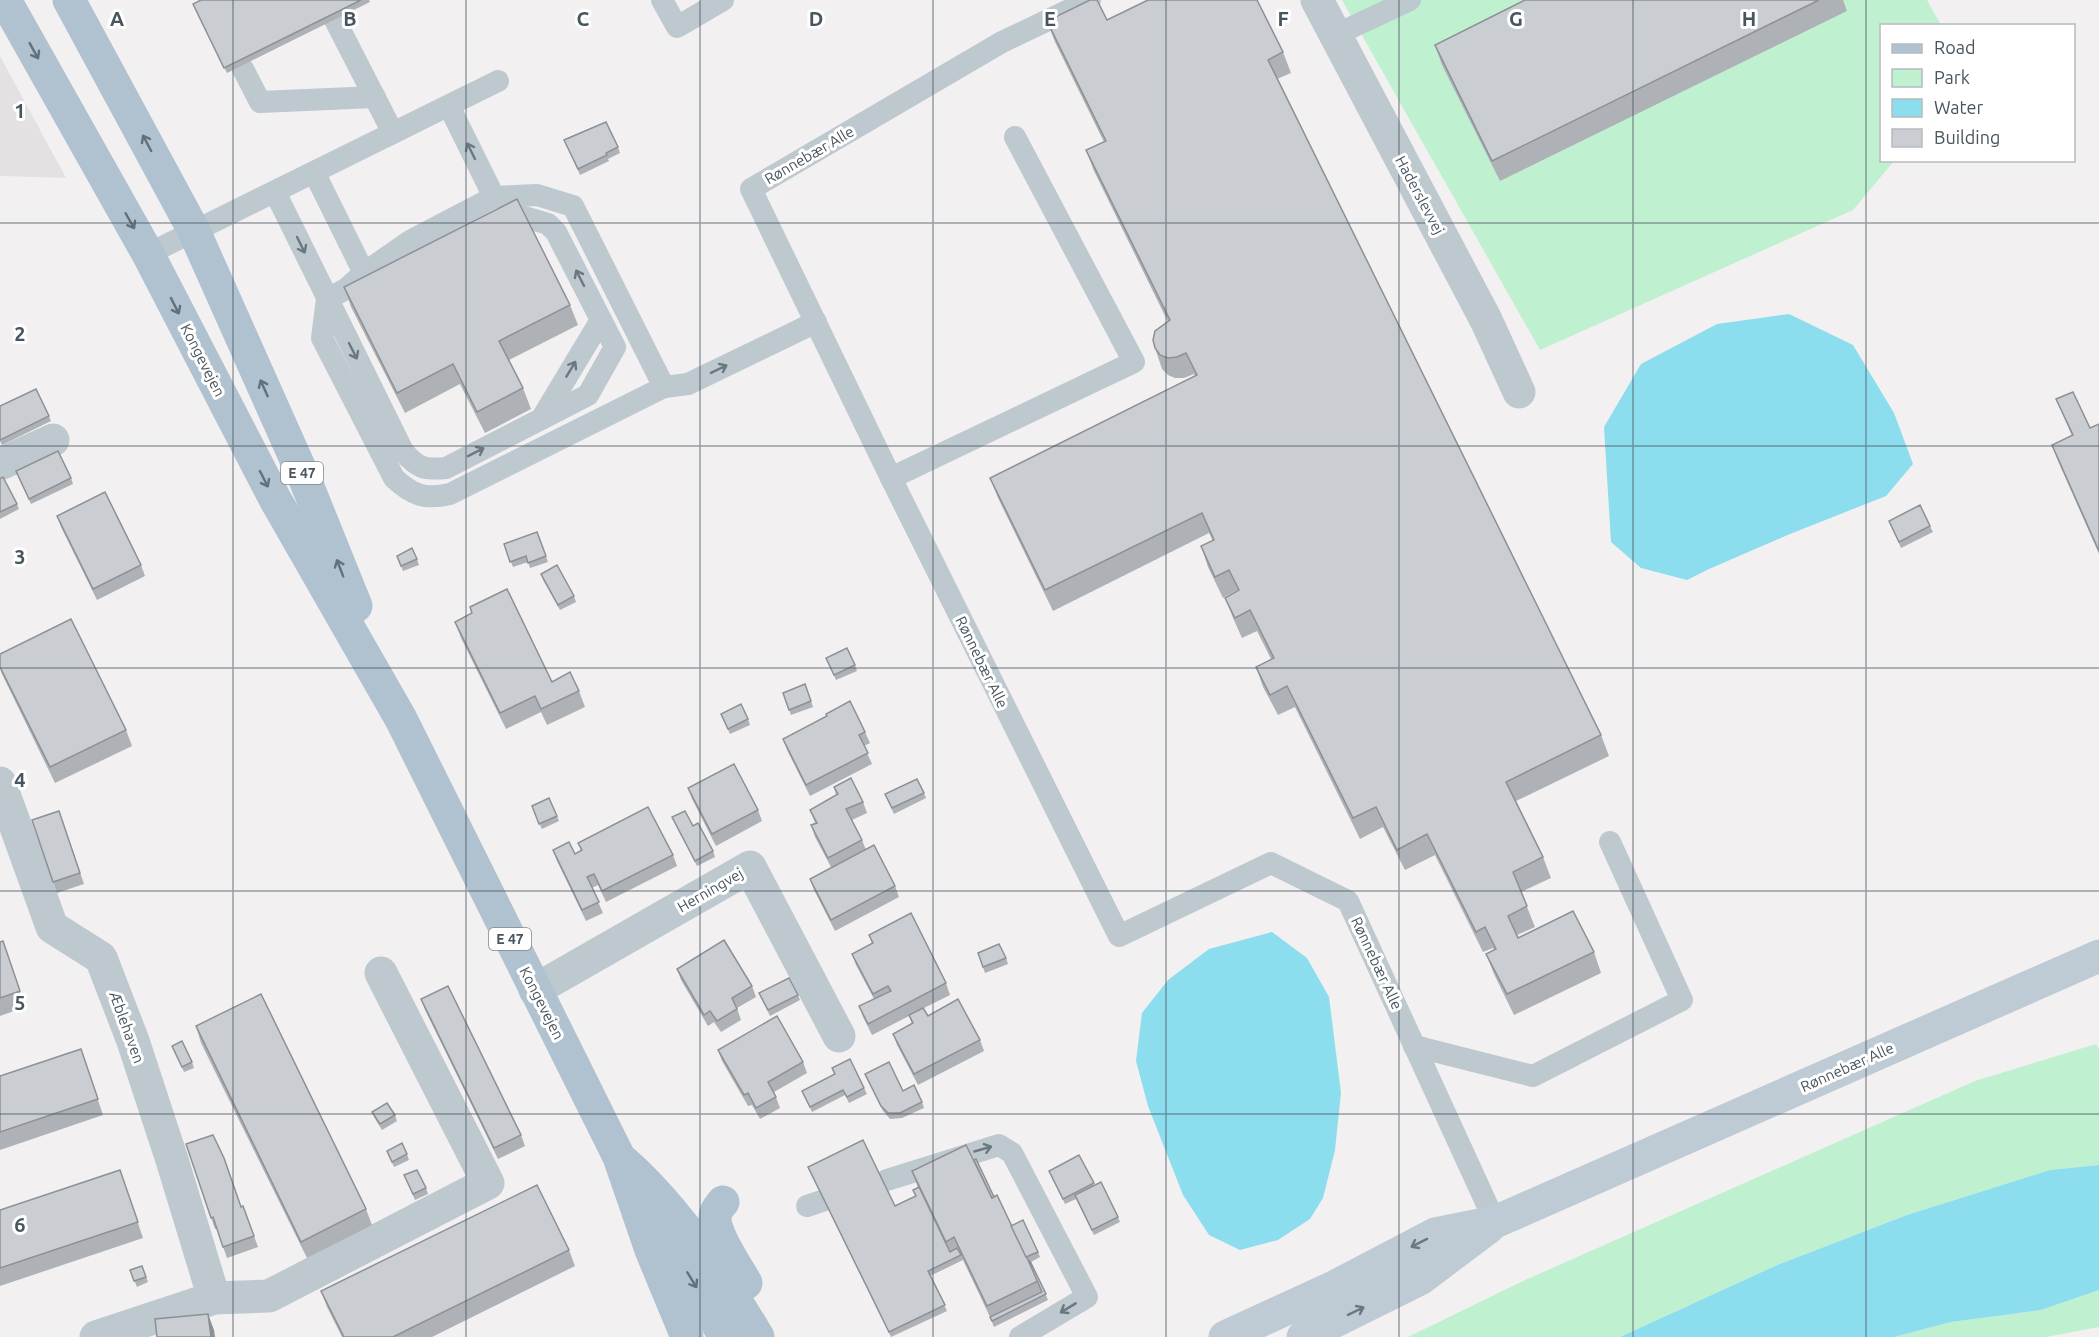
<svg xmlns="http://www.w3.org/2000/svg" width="2099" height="1337" font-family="Ubuntu,sans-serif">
	<rect width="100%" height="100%" fill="#f3f0f1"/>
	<!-- education -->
	<path fill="#e4e1e3" d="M0,56L66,178L0,176Z"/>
	<!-- green -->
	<g fill="#bff0d0">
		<path d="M1342,0H1927L1941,25L1882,26V160L1894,161L1853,210L1540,350Z"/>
		<path d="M2096,1044L2099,1049V1165L2050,1170L1907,1215L1775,1266L1620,1337H1408L1523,1281L1975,1081Z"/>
		<path d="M2099,1290V1327L2046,1337H1894L1951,1322L2041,1310Z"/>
	</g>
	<!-- water -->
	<g fill="#8cddee">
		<path d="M1789,314L1853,345L1894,413L1913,464L1886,496L1790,534L1709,569L1687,580L1641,568L1611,542L1604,427L1641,364L1717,324Z"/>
		<path d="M1272,932L1307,958L1329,997L1341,1093L1335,1150L1323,1198L1310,1219L1278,1240L1240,1250L1209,1235L1183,1195L1148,1106L1136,1061L1142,1013L1168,980L1209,949Z"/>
		<path d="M2099,1165V1290L2041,1310L1951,1322L1894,1337H1620L1775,1266L1907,1215L2050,1170Z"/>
	</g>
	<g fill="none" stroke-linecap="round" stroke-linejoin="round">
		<!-- service -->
		<g stroke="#bec8cf" stroke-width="22">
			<path d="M662,0L677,27L723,0"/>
			<path d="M1090,0L1002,42L751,189L891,478L1119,936L1271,863L1348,901L1495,1222"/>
			<path d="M334,18L393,133"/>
			<path d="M1335,35L1410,0"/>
			<path d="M243,69L260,102L375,97"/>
			<path d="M449,106L494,197"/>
			<path d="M314,172L364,273"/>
			<path d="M275,192L403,451C417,468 424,470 446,468L588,395L615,347L556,232L548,224L521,216L500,226"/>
			<path d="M537,195L573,206L664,387L450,494C425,500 412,495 394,478L322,338L327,299L346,289L364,273L410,241L494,197Z"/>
			<path d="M148,254L498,81"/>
			<path d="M664,387L688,384L816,322"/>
			<path d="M542,418L601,320"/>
			<path d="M891,478L1134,362L1015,137"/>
			<path d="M1414,1046L1533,1076L1682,1000L1610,842"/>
			<path d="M887,1180L999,1145L1012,1153L1087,1297L1020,1337"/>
			<path d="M807,1206L822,1201"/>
		</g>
		<!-- minor -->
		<g stroke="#bec8cf" stroke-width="33">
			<path d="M1317,0L1486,320L1519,392"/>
			<path d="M0,464L53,440"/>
			<path d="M0,783L52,927L101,958L133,1041L172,1160L214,1298"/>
			<path d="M535,990L750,867L839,1036"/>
			<path d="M96,1337L214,1298L269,1296L488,1183L381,973"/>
		</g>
		<!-- secondary -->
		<g stroke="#becad4" stroke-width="33">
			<path d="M1225,1337L1334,1287L1435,1234L1495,1222L2099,956"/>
			<path d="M1303,1337L1420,1279L1489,1227"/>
		</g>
		<!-- primary -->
		<g stroke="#b0c1cf" stroke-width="33">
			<path d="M5,0L148,254L275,499L401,719L619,1157L651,1250L687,1337"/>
			<path d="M69,0L194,231L306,482L356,606"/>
			<path d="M623,1161C676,1207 722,1276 758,1337"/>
			<path d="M723,1202C719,1207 715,1211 715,1218C715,1236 737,1267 746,1283"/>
			<path d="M665,1234L725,1337"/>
		</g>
	</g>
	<!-- wall -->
	<g fill="#aeb1b5">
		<path d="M201,0H369L370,2L227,73L193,4Z"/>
		<path d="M1525,0H1843L1847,11L1500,181L1442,65L1435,45Z"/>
		<path d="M1107,20L1283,52L1291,73L1277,79L1601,735L1609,756L1516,801L1543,857L1551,878L1521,892L1535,927L1517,935L1518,938L1594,952L1601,973L1514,1015L1494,974L1486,954L1494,950L1493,948L1483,952L1435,855L1405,870L1383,827L1360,839L1295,707L1278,715L1263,687L1256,667L1271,659L1257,631L1242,638L1233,618L1225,598L1237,591V590L1223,598L1208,567L1201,546L1213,541L1209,533L1053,611L998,498L990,478L1195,376L1194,374L1184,378H1175L1168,375L1162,369L1155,348L1168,322L1094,171L1086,150L1104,142L1055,42L1047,21Z"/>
		<path d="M564,140L618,147L620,153L608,159L609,161L580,175Z"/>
		<path d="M344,287L570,305L578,325L509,360L523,388L531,409L485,433L460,384L405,413L351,307Z"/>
		<path d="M2056,399L2090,428L2099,424V554L2058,461L2052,445L2072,436Z"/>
		<path d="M0,406L49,416L51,421L2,445L0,441Z"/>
		<path d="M16,471L71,478L73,484L31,504Z"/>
		<path d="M0,479L17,504L19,509L0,519Z"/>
		<path d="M57,516L141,565L145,576L97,600L61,527Z"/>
		<path d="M1889,521L1930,526L1933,532L1901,548Z"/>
		<path d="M537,532L548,562L530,568L528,562L513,567L504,544Z"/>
		<path d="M397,556L417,559L419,565L403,571Z"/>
		<path d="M541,574L574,596L576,602L560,610L543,580Z"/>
		<path d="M470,607L552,682L579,691L585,707L547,725L541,712L506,729L461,638L455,622L472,613Z"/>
		<path d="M0,654L126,730L132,746L55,783L1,672Z"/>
		<path d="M826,658L855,665L857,671L836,680Z"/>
		<path d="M805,684L813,707L791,715L783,693Z"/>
		<path d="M721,714L748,719L750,725L730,734Z"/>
		<path d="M865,732L870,743L864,746L872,764L810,796L787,750L783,739Z"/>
		<path d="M834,787L863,802L867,813L852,820L862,840L866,850L895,886L899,897L835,931L814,890L810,879L831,867L815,837L811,825L815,823L810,810L836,795Z"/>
		<path d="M688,788L758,810L762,821L716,846L692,799Z"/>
		<path d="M924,793L926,798L894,814L885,794Z"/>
		<path d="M59,811L84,884L57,893L32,820Z"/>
		<path d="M534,812L557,816L559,821L542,829Z"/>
		<path d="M672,817L693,826L713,851L715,857L697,866Z"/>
		<path d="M578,843L673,855L677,866L606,902L598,885L592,888L603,913L586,921L557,861L553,850L575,854L581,851Z"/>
		<path d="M869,935L946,983L950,995L924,1008L928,1016L980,1040L984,1051L918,1085L897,1045L893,1034L912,1024L909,1016L872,1035L863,1017L859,1006L874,999L856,965L852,954L872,944Z"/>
		<path d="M3,941L25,1007L0,1016V942Z"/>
		<path d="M978,953L1006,958L1008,964L985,973Z"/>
		<path d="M677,969L752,986L756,997L737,1008L741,1020L721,1032L714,1022L708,1026L681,980Z"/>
		<path d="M759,993L798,995L800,1000L770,1016Z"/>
		<path d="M421,999L521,1135L525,1146L498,1159L425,1010Z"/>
		<path d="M196,1026L366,1209L372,1225L307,1258L201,1043Z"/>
		<path d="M172,1046L192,1062L194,1068L184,1072Z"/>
		<path d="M81,1049L103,1115L0,1150V1076Z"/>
		<path d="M718,1050L803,1062L807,1073L774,1092L780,1108L760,1119L752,1105L748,1106L722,1061Z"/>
		<path d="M832,1068L864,1088L867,1094L849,1103L845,1095L812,1112L802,1091L834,1074Z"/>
		<path d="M865,1074L903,1091L922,1102L924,1108L902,1118L890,1119L883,1111Z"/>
		<path d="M372,1112L395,1115L397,1121L382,1130L374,1117Z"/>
		<path d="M186,1144L241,1207L243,1206L258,1247L227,1258L217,1229H215Z"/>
		<path d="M387,1151L407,1154L409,1160L394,1167Z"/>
		<path d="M1079,1155L1094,1185L1118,1217L1120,1222L1094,1235L1076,1199L1065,1204L1049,1171Z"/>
		<path d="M974,1160L1011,1226L1038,1252L1040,1257L1031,1262L1048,1300L994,1327L990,1317L963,1260L930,1276L947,1311L891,1337L808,1167L895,1206L915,1196L913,1190L918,1188L912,1171Z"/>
		<path d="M120,1170L143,1238L0,1286V1210Z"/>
		<path d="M404,1175L426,1188L428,1194L415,1200Z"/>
		<path d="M569,1250L575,1266L432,1337H342L327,1307L321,1291Z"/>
		<path d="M142,1266L148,1282L137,1287L130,1270Z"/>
	</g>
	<!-- shaded-wall -->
	<path fill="#8d9094" d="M208,1314L214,1330L215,1337H211Z"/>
	<!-- building -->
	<g fill="#caced3" stroke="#8d9094" stroke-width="1.5">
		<path d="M201,0H361L224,68L193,4Z"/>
		<path d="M1090,0H1097L1107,20L1148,0H1257L1283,52L1268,60L1601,735L1506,782L1543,857L1513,872L1527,906L1508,916L1518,938L1573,911L1594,952L1507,994L1486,954L1496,949L1485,927L1476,932L1427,834L1397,850L1376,807L1353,818L1287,686L1270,695L1256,667L1274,658L1250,610L1235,618L1225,598L1239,590L1229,570L1215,577L1201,546L1214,540L1202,513L1045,590L990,478L1197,375L1186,353L1177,357L1168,358L1160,355L1155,348L1153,340L1155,331L1170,320L1086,150L1106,141L1047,21Z"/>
		<path d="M1525,0H1819L1492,161L1435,45Z"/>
		<path d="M606,122L618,147L606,153L607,155L578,169L564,140Z"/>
		<path d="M517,199L570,305L499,341L523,388L477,412L453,364L397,393L344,287Z"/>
		<path d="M36,389L49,416L0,440V406Z"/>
		<path d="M2073,392L2090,428L2099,424V551L2052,445L2073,435L2056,399Z"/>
		<path d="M58,451L71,478L29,499L16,471Z"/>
		<path d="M3,477L17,504L0,512V479Z"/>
		<path d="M105,492L141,565L93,589L57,516Z"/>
		<path d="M1920,505L1930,526L1899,542L1889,521Z"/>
		<path d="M537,532L546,556L528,563L526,556L510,562L504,544Z"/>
		<path d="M412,548L417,559L401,566L397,556Z"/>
		<path d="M557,565L574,596L558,605L541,574Z"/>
		<path d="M507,589L552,682L570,672L579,691L541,709L535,696L500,713L455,622L472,613L470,607Z"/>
		<path d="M71,619L126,730L50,767L0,667V654Z"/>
		<path d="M847,648L855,665L834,675L826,658Z"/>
		<path d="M805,684L811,701L789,710L783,693Z"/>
		<path d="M850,701L865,732L859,735L868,753L806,785L783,739L827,716L826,714Z"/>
		<path d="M741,704L748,719L728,729L721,714Z"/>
		<path d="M734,764L758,810L712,834L688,788Z"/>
		<path d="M851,778L863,802L846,809L862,840L828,858L811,825L817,823L810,810L838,794L834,787Z"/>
		<path d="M917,779L924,793L892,808L885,794Z"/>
		<path d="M549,798L557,816L539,824L532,806Z"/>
		<path d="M648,807L673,855L602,891L594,874L587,877L599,902L582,910L553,850L569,842L575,854L582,850L578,843Z"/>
		<path d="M59,811L80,873L53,882L32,820Z"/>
		<path d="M685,811L693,826L698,823L713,851L695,861L672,817Z"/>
		<path d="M874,845L895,886L831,920L810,879Z"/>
		<path d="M911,913L946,983L868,1024L859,1006L891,991L888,986L873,994L852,954L873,943L869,935Z"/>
		<path d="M724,940L752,986L732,998L737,1009L717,1021L710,1011L704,1015L677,969Z"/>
		<path d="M3,941L20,991L0,998V942Z"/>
		<path d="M999,944L1006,958L983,967L978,953Z"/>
		<path d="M789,978L798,995L768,1010L759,993Z"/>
		<path d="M448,986L521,1135L494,1148L421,999Z"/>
		<path d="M261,994L366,1209L301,1242L196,1026Z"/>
		<path d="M958,999L980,1040L914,1074L893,1034L913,1023L909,1015L923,1008L928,1016Z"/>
		<path d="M777,1016L803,1062L768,1082L776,1097L756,1108L748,1093L744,1095L718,1050Z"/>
		<path d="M182,1041L192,1062L182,1067L172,1046Z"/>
		<path d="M81,1049L98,1099L0,1132V1076Z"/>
		<path d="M850,1059L864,1088L847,1097L843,1090L810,1107L802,1091L835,1074L832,1068Z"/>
		<path d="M889,1062L903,1091L914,1085L922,1102L900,1113H888L881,1106L865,1074Z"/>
		<path d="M387,1103L395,1115L380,1124L372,1112Z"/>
		<path d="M213,1135L224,1158L241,1207L243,1206L254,1236L223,1247L213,1217L211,1218L186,1144Z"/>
		<path d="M863,1140L895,1206L916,1196L913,1190L919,1187L950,1252L957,1248L961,1255L928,1271L945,1305L889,1332L808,1167Z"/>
		<path d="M402,1143L407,1154L392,1162L387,1151Z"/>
		<path d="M966,1145L992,1198L997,1195L1038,1281L987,1306L954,1237L946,1242L912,1171Z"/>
		<path d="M1079,1155L1094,1183L1063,1199L1049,1171Z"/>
		<path d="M976,1159L994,1197L992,1198L974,1160Z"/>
		<path d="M120,1170L138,1222L0,1268V1210Z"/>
		<path d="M417,1170L426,1188L413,1194L404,1175Z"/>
		<path d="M1101,1182L1118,1217L1092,1230L1075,1195Z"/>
		<path d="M537,1185L569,1250L393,1337H344L321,1291Z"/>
		<path d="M1023,1220L1038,1252L1026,1257L1011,1226Z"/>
		<path d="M1030,1261L1046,1294L992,1321L990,1317L1042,1292L1029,1262Z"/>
		<path d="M142,1266L146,1277L134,1281L130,1270Z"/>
		<path d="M208,1314L211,1337H157L155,1319Z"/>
	</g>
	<!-- one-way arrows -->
	<defs><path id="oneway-shaft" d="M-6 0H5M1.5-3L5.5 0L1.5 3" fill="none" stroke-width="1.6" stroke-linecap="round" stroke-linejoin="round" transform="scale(1.5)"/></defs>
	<g stroke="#62707a">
		<use href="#oneway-shaft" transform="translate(34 51) rotate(61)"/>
		<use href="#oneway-shaft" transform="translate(147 143) rotate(-118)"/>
		<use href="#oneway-shaft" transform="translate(130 221) rotate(60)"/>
		<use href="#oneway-shaft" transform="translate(175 306) rotate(63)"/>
		<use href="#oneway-shaft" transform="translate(264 388) rotate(-114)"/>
		<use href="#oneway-shaft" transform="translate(264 479) rotate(63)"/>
		<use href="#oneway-shaft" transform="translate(340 568) rotate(-111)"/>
		<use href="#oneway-shaft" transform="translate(692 1280) rotate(59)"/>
	</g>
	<g stroke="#6b7880">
		<use href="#oneway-shaft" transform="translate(471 151) rotate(-116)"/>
		<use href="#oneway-shaft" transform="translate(301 245) rotate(64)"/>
		<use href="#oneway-shaft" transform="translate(580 278) rotate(-117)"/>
		<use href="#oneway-shaft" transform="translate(353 351) rotate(63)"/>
		<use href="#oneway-shaft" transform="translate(571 369) rotate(-59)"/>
		<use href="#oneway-shaft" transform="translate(719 369) rotate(-26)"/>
		<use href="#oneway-shaft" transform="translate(476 452) rotate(-27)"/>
		<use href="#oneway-shaft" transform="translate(983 1149) rotate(-16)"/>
		<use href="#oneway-shaft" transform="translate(1068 1308) rotate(149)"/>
	</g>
	<g stroke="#6b7881">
		<use href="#oneway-shaft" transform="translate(1419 1243) rotate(153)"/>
		<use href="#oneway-shaft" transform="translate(1356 1311) rotate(-26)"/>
	</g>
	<!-- grid -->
	<path fill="none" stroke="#48555e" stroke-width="1.5" stroke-opacity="0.55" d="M233,0V1337M466,0V1337M700,0V1337M933,0V1337M1166,0V1337M1399,0V1337M1633,0V1337M1866,0V1337M0,223H2099M0,446H2099M0,668H2099M0,891H2099M0,1114H2099"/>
	<g text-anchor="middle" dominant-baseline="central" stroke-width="6" stroke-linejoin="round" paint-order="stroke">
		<!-- shield labels -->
		<g fill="#fff" stroke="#7f888e" stroke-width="1.5">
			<rect x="281" y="462" width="42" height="22" rx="4.5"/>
			<rect x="489" y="928" width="42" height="22" rx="4.5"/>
		</g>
		<g font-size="14" font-weight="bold" fill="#48555e">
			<text x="302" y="473">E 47</text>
			<text x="510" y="939">E 47</text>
		</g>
		<!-- street labels -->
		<g font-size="15" fill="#48555e" stroke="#fff">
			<text transform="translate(809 155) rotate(-30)">Rønnebær Alle</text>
			<text transform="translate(1420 195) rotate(62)">Haderslevvej</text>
			<text transform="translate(203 360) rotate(63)">Kongevejen</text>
			<text transform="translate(982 662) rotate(64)">Rønnebær Alle</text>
			<text transform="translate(710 890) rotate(-30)">Herningvej</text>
			<text transform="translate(1377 963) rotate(65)">Rønnebær Alle</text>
			<text transform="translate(542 1003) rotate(63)">Kongevejen</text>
			<text transform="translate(127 1027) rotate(70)">Æblehaven</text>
			<text transform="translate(1847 1067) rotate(-24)">Rønnebær Alle</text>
		</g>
	</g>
	<g font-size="20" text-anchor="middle" font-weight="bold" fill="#48555e" stroke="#fff" stroke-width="6" stroke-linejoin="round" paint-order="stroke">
		<text x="117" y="26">A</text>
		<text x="350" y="26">B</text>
		<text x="583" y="26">C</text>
		<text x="816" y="26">D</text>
		<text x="1050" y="26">E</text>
		<text x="1283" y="26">F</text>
		<text x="1516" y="26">G</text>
		<text x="1749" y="26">H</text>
		<text x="20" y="118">1</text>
		<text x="20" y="341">2</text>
		<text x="20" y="564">3</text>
		<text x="20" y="787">4</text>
		<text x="20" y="1010">5</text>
		<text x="20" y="1232">6</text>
	</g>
	<!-- legend -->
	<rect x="1880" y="24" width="195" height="138" fill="#ffffff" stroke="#b6bbbf" stroke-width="1.5"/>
	<rect x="1892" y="44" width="30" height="9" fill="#b0c1cf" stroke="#b6bbbf" stroke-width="1.5"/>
	<text x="1934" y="54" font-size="18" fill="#48555e">Road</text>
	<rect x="1892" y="69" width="30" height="18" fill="#bff0d0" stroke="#b6bbbf" stroke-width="1.5"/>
	<text x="1934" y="84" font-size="18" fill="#48555e">Park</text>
	<rect x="1892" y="99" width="30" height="18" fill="#8cddee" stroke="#b6bbbf" stroke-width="1.5"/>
	<text x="1934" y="114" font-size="18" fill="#48555e">Water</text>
	<rect x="1892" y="129" width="30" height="18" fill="#caced3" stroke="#b6bbbf" stroke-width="1.5"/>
	<text x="1934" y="144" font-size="18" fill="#48555e">Building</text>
</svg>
